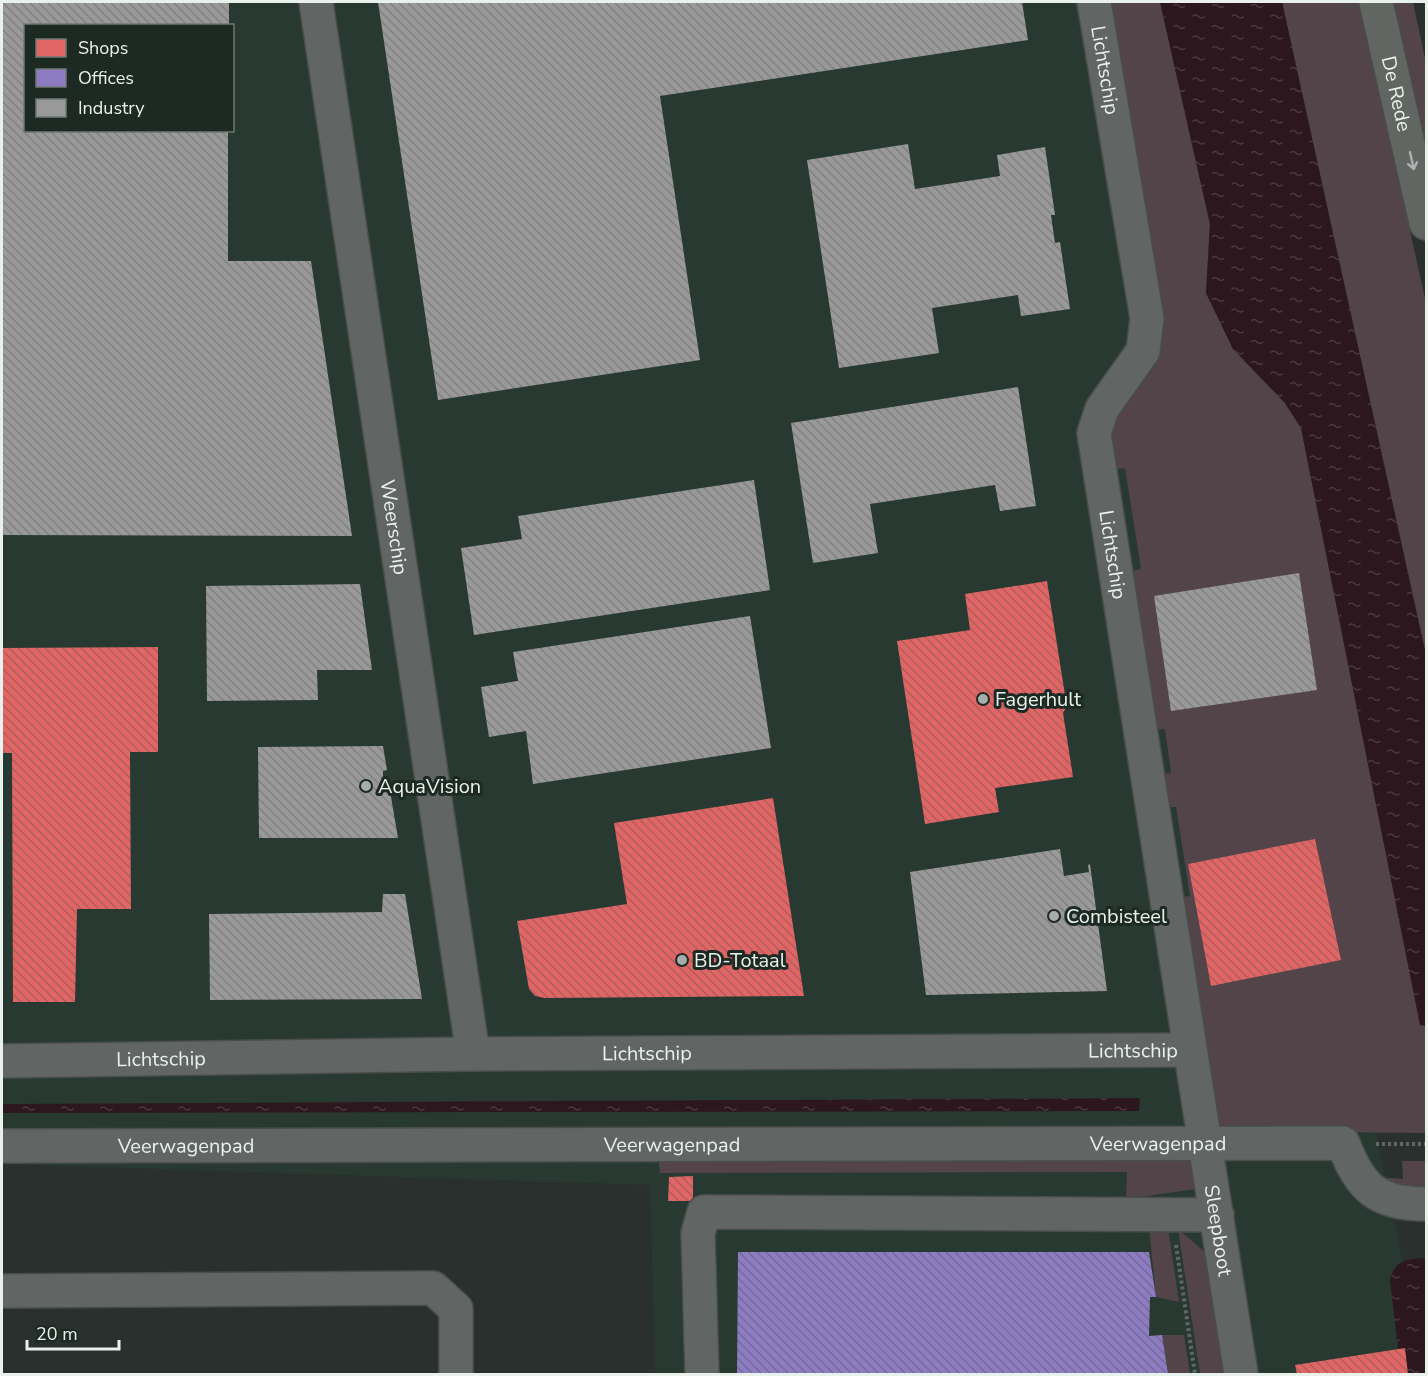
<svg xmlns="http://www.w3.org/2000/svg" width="1428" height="1376" font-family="'Nunito Sans',sans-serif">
	<defs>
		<pattern id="water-ripples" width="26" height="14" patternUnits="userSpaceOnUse" patternTransform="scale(1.5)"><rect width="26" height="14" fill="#2c171e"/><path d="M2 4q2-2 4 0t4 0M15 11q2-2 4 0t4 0" fill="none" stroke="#4b393f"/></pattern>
		<pattern id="shops-back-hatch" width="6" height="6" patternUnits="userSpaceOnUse" patternTransform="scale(1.5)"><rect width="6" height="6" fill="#e06666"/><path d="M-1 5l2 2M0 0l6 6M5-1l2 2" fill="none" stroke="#b25d5d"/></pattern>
		<pattern id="offices-back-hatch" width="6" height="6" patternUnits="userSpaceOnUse" patternTransform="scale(1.5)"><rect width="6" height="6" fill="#8e7cc3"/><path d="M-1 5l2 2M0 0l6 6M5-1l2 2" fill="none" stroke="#756a98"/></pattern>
		<pattern id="industry-back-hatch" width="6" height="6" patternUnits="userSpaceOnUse" patternTransform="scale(1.5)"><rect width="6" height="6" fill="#999"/><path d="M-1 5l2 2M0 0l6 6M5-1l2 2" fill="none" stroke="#808180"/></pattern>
	</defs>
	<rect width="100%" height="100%" fill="#2a302d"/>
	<!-- built -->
	<path fill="#273930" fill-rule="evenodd" d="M2,2H1145L1342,691L1315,839L1426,1374H655L650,1185L2,1164ZM26,26H232V130H26Z"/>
	<!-- green -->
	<g fill="#524448">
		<path d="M1107,2H1160L1210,224L1206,293L1233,349L1285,403L1301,428L1420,1024L1426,1026V1133L1218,1131L1180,897L1190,896L1176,807H1166L1161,774L1171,773L1165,729L1156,730L1131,571L1141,569L1125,468L1112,470C1112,453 1110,435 1116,419C1128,387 1163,375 1162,336Z"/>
		<path d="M1282,2H1359L1426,303V655Z"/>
		<path d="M1389,2H1413L1426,63V170Z"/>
		<path d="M1181,1154L1190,1160L1196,1189L1126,1199L1127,1172L660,1173L658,1155Z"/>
		<path d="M1402,1161H1426V1195L1375,1177L1403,1179Z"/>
		<path d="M1149,1228H1168L1179,1302L1156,1297Z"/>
		<path d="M1178,1229L1205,1252L1224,1374H1200Z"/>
		<path d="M1162,1335H1184L1190,1374H1168Z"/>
	</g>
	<!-- water -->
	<g fill="url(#water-ripples)">
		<path d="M1160,2H1282L1426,655V1026L1420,1025L1301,428L1285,403L1233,349L1206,293L1210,224Z"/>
		<path d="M1140,1098L1139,1111L2,1113V1104Z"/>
		<path d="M1426,1258V1374H1401L1390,1281C1393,1260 1408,1259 1426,1258Z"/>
	</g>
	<!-- shops -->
	<g fill="url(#shops-back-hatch)">
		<path d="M1047,581L1065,695L1060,696L1061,701L1067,706L1063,713L1073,777L995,788L999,812L925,824L897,641L970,630L965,594Z"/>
		<path d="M158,647V752H130L131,909H77L75,1002H13L12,753H2V648Z"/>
		<path d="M773,798L804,996L545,998L535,996L529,989L517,921L627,904L614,823Z"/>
		<path d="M1315,839L1341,960L1211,986L1188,864Z"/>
		<path d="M693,1176V1201H668L669,1177Z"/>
		<path d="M1405,1348L1408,1374H1297L1295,1365Z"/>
	</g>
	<!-- offices -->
	<path fill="url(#offices-back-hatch)" d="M738,1252H1149L1156,1297H1150L1149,1336L1162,1335L1168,1374H737Z"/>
	<!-- industry -->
	<g fill="url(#industry-back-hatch)">
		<path d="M2,2H229V26H26V130H228V261H311L352,536L2,535Z"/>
		<path d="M378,2H1022L1028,40L660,96L700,360L438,400Z"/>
		<path d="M908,144L915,189L1000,176L997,155L1045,147L1055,215H1051L1055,243L1060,242L1070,309L1021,316L1018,295L932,308L939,353L839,368L807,160Z"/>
		<path d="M1018,387L1036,506L1000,511L995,485L870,504L878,553L813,563L791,423Z"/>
		<path d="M754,480L770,590L474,635L461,548L522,539L518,516Z"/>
		<path d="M1299,573L1317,690L1171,711L1154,596Z"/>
		<path d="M360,584L372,670H317L318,700L207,701L206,586Z"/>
		<path d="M750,616L771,748L533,784L526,731L489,737L481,687L518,681L513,652Z"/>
		<path d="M383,746L387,770L383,771V791H390L398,838H259L258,747Z"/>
		<path d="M1060,849L1064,876L1089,872L1088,865L1090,864L1107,991L926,995L910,872Z"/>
		<path d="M383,894H405L422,999L210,1000L209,914L382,912Z"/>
	</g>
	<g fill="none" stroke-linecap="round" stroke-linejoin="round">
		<defs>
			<g id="minor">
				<path id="s1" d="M316,2L473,1054"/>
				<path id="s2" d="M1094,2L1147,318L1143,351L1102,409L1094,433L1241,1374"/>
				<path id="s3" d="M2,1061L473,1054L1190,1050"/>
				<path id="s4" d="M2,1146L1343,1143C1360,1188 1377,1204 1426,1204"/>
				<path d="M2,1291L433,1288L456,1309V1374"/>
				<path d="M702,1374L698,1233L704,1212L1217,1215"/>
			</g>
			<g id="major">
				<path id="s5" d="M1376,2L1426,223"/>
			</g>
		</defs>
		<!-- minor casing -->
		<use href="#minor" stroke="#494e4c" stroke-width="36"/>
		<!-- major casing -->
		<use href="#major" stroke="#494e4c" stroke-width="36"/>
		<!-- path -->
		<g stroke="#626664" stroke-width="4" stroke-dasharray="3 3" stroke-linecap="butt">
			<path d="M1376,1144H1426"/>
			<path d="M1176,1245L1195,1374"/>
		</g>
		<!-- minor -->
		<use href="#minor" stroke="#616563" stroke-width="33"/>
		<!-- major -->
		<use href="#major" stroke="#616663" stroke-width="33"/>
	</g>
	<!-- one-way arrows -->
	<defs><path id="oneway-shaft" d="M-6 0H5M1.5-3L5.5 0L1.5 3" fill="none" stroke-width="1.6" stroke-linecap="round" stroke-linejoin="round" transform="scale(1.5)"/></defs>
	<use stroke="#acb2af" href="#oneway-shaft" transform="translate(1412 161) rotate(77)"/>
	<!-- markers -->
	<g fill="#a6adaa" stroke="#1d2923" stroke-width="2">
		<circle cx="983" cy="699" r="6"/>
		<circle cx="366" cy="786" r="6"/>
		<circle cx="1054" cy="916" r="6"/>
		<circle cx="682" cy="960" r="6"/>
	</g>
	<g text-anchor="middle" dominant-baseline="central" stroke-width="6" stroke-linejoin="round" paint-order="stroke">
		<!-- street labels -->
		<g font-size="20" fill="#e9f1ed" stroke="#1d2923">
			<text stroke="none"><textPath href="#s2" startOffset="69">Lichtschip</textPath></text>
			<text stroke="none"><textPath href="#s5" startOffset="94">De Rede</textPath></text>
			<text stroke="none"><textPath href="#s1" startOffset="531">Weerschip</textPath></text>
			<text stroke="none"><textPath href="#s2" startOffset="573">Lichtschip</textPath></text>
			<text stroke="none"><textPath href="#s3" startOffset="1131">Lichtschip</textPath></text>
			<text stroke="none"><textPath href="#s3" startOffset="645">Lichtschip</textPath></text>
			<text stroke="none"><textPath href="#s3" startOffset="159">Lichtschip</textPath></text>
			<text stroke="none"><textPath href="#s4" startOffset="1156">Veerwagenpad</textPath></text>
			<text stroke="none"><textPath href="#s4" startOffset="184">Veerwagenpad</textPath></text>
			<text stroke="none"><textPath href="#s4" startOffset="670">Veerwagenpad</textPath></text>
			<text stroke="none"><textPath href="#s2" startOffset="1257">Sleepboot</textPath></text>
		</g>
		<!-- poi labels -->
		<g font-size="20" fill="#e9f1ed" stroke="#1d2923" text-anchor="start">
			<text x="995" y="699">Fagerhult</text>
			<text x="378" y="786">AquaVision</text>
			<text x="1066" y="916">Combisteel</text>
			<text x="694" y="960">BD-Totaal</text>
		</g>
	</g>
	<!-- border -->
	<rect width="1428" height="1376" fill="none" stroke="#e9f1ed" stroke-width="6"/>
	<!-- legend -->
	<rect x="24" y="24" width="210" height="108" fill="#1d2923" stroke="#6f7974" stroke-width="1.5"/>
	<rect x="36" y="39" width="30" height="18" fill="#e06666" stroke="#6f7974" stroke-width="1.5"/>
	<text x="78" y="54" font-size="18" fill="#e9f1ed">Shops</text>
	<rect x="36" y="69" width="30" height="18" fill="#8e7cc3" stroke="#6f7974" stroke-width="1.5"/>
	<text x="78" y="84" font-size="18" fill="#e9f1ed">Offices</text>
	<rect x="36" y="99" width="30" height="18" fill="#999999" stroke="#6f7974" stroke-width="1.5"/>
	<text x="78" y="114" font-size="18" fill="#e9f1ed">Industry</text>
	<!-- scale -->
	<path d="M27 1340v9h92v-9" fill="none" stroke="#e9f1ed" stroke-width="3"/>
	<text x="36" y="1340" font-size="18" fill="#e9f1ed" stroke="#1d2923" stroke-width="4.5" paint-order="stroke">20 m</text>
</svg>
